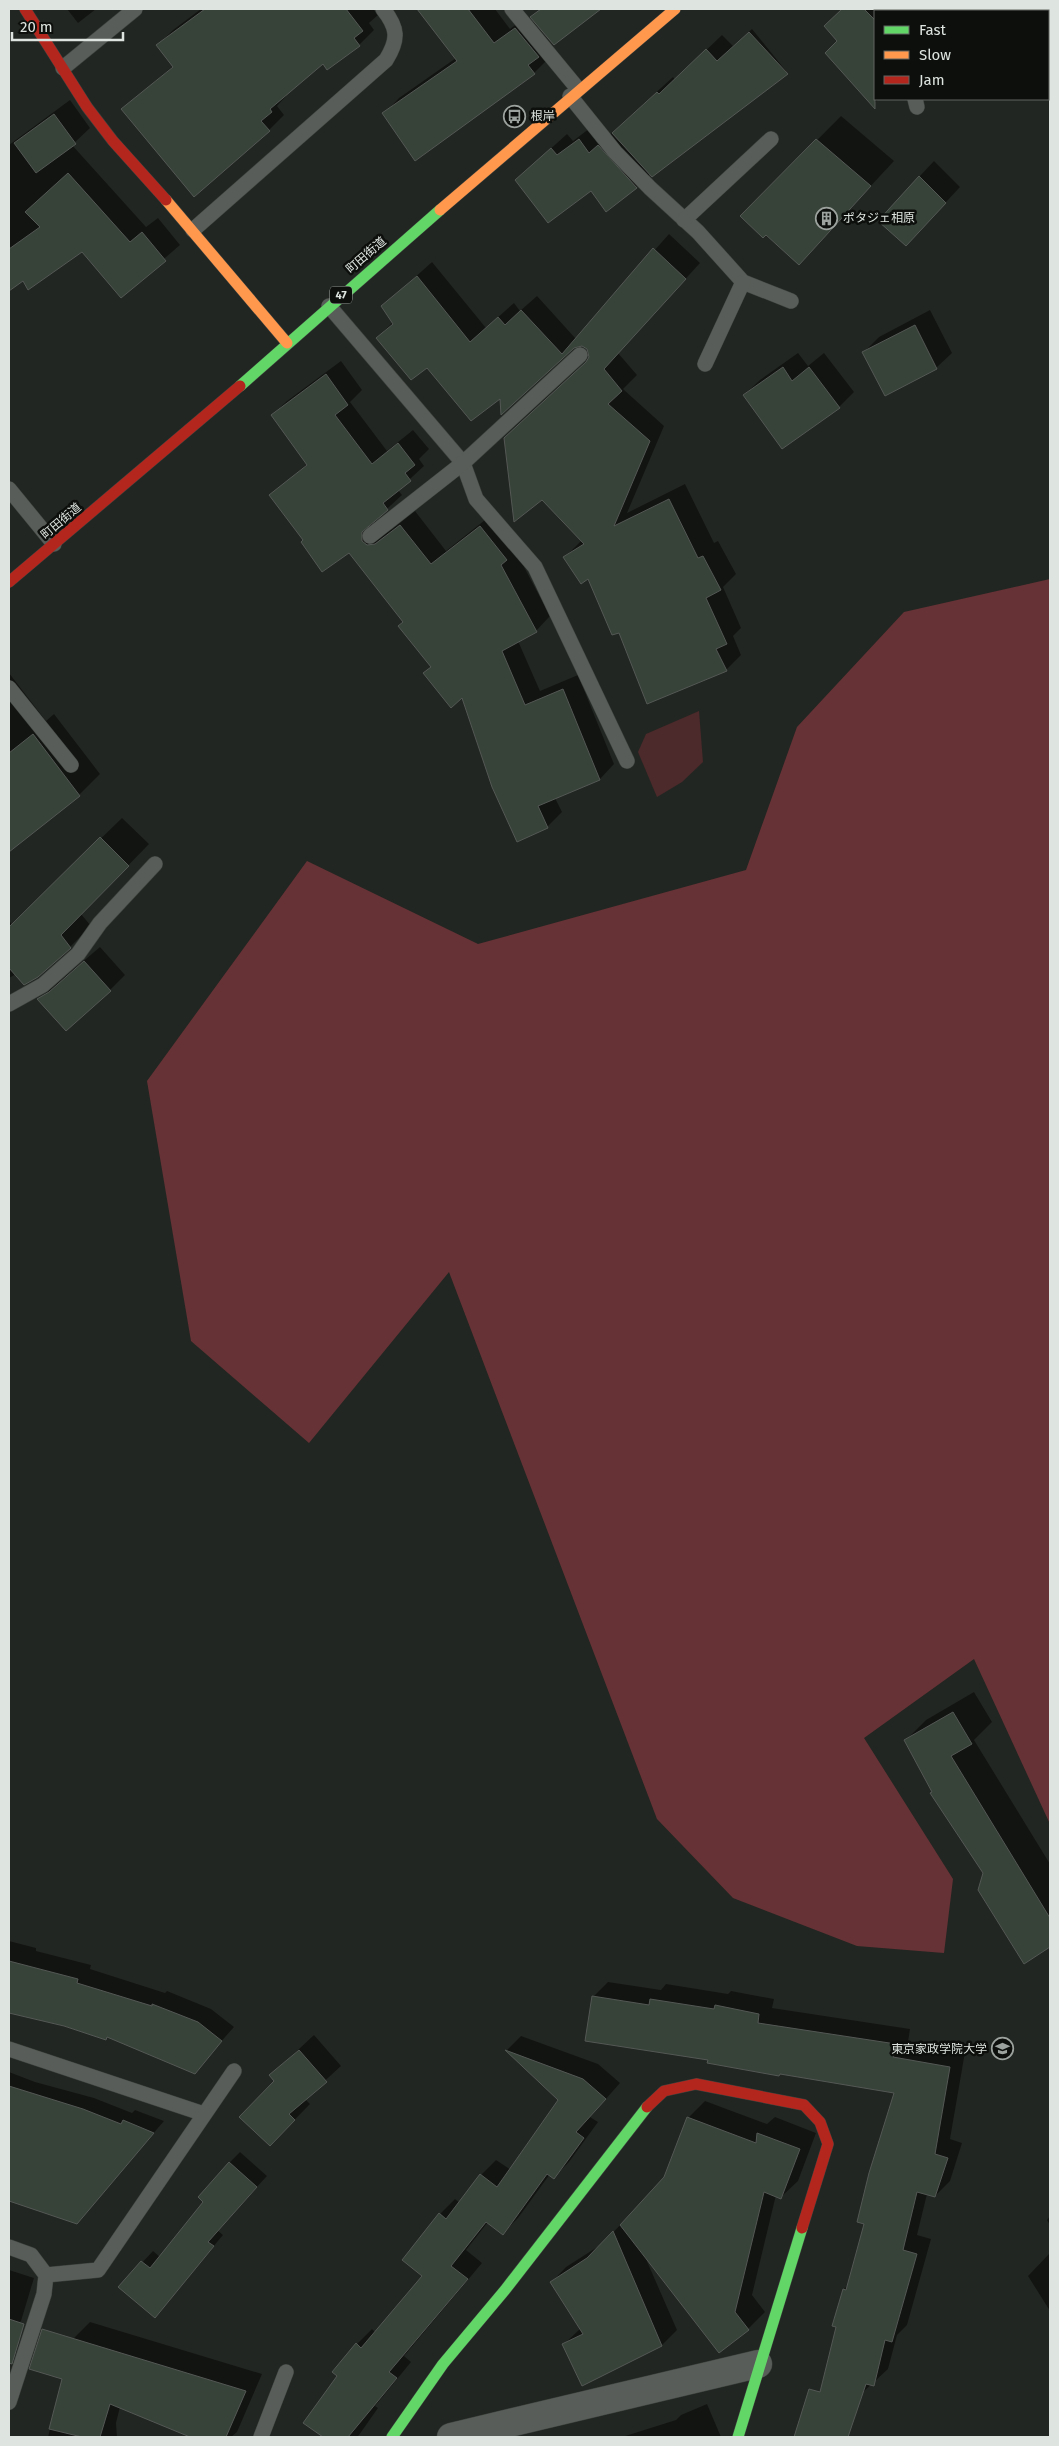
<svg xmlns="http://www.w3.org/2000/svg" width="1059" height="2446" font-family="'Fira Sans','Noto Sans JP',sans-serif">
	<rect width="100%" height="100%" fill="#222622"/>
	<!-- green -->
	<path fill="#4c292b" d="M699,711L703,762L682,782L657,797L638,752L646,734Z"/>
	<!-- forest -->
	<path fill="#673236" d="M1050,579V1824L974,1659L864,1738L953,1879L944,1953L857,1946L733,1898L657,1819L449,1272L309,1443L191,1341L147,1081L307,861L478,944L746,870L797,727L904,612Z"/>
	<!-- shadow -->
	<g fill="#0007">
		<path d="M67,9H96L78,23Z"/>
		<path d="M201,9H373L378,15L369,23L374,30L359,45L323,63L285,95L286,96L277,106L284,115L269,130L123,109L173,66L158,45L173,30Z"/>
		<path d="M419,9H495L510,29L518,23L547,60L532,75L384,114L399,98L456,58Z"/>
		<path d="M843,9H899L897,11H875V99H879L872,105L839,41L825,26Z"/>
		<path d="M752,29L786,71L770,86L651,173L636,187L591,189L516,180L567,134L573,141L594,125L605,139L673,77L675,80L722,35L733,46Z"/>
		<path d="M70,100L90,128L72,145L146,227L158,218L180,245L121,296L83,250L29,288L9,258V145Z"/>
		<path d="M841,116L894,161L799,263L742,216Z"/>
		<path d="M934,161L960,187L921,229L919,177Z"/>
		<path d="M669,234L700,263L618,353L637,375L623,389L664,426L627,513L685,484L714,543L718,541L736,574L723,587L741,628L733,636L741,655L726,670L620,631L588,578L565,557L582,540L592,359L587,347L578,344L501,397L427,366L377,338L393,322L383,306L432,262L486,328L514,303L520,311L537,296L576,339Z"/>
		<path d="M930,310L952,353L936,368L864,352L879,337Z"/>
		<path d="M798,353L808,366L824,353L854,392L839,407L744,395L760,380Z"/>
		<path d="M341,361L362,390L350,402L387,451L413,430L429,449L419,459L424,466L398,490L402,495L376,519V527L382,531L391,530L415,511L446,551L495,512L550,616L536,631L518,641L540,691L578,675L614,764L600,779L555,798L562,812L547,827L463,696L432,666L404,621L349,552L305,539L271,495L308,463L272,415L287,401Z"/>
		<path d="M9,673L46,721L54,714L100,774L79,795L9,851Z"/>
		<path d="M122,818L149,844L81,914L91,926L70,947L37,976L16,974L9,978V920L12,925Z"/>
		<path d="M100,947L125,975L110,990L39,999Z"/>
		<path d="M974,1692L992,1722L974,1740L1050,1864V1946L1024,1962L984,1873L934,1791L905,1741L926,1720Z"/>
		<path d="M9,1941L36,1948V1951L91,1965L90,1969L165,1993L167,1991L211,2009L234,2027L194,2072L108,2036L105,2038L35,2018L37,2013L9,2006Z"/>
		<path d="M608,1982L661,1990L666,1984L728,1994L731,1991L774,1999L772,2008L910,2029L908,2042L965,2052L950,2139L962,2143L950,2181L935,2196L927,2194L917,2235L931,2239L907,2325L897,2335L888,2369L861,2394L837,2326L844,2289L848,2285L866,2223L896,2092L710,2059L593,1997Z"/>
		<path d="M314,2035L341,2066L305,2099L310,2104L270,2145L276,2081L271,2075Z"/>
		<path d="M521,2036L598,2064L620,2083L590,2117L598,2122L569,2162L554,2177L550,2174L518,2218L503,2233L488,2222L466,2250L482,2263L404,2356L411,2362L375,2406L378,2408L359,2435L357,2437H325L305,2423L338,2376L357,2344L372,2329L376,2333L424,2276L440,2214L455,2199L460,2203L481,2175L496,2160L511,2170L560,2100L507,2050Z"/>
		<path d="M9,2072L35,2082L94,2098L132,2113L135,2110L164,2121L77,2222L9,2199Z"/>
		<path d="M705,2101L767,2124L775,2117L816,2133L798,2181L781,2197L776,2195L752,2295L765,2312L748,2329L646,2259L677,2330L662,2345H563L581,2328L551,2283L566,2267L602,2244L666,2177L688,2118Z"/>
		<path d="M240,2152L267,2176L217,2230L223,2235L155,2316L120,2286L153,2251L160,2257L205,2201L229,2163Z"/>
		<path d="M1050,2216V2225L1047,2220Z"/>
		<path d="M1050,2253V2311L1028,2276Z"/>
		<path d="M9,2270L34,2278L21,2321L13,2329L9,2341Z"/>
		<path d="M90,2322L262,2374L237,2432L231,2437H193L120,2407L116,2423L117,2437H48L73,2339Z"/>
		<path d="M707,2404L721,2437H622L676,2420L681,2415Z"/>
	</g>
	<!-- building -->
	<g fill="#374239" stroke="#545855">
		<path d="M205,9H346L363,31L354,38L360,46L327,70L323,64L270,109L272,112L261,121L270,131L194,197L121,109L173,67L156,45Z"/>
		<path d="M417,9H468L494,43L515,28L539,57L528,65L535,74L415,161L382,113L457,61Z"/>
		<path d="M541,9H601L554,45L530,17Z"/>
		<path d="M842,9H864L875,20V109L825,53L837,41L824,26Z"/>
		<path d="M749,32L788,74L652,177L612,133L657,92L659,94L706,49L717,61Z"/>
		<path d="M54,114L76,144L36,173L14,143Z"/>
		<path d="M579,139L589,153L598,145L637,188L606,212L591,191L548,223L515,180L551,148L557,155Z"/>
		<path d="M816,139L871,186L799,265L766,235L763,238L740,216Z"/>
		<path d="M68,173L130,242L142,232L166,261L121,298L82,252L28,290L23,281L9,291V249L40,227L25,212Z"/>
		<path d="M919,176L946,203L906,246L878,221Z"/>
		<path d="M653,248L686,279L604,369L622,391L608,404L650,441L614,526L669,499L698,558L703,556L721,590L706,598L727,644L716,649L727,671L647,704L619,633L612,635L588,579L581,584L563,557L584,544L542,500L514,522L504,438L586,362L589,357L587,349L582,346L574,348L501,415L500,399L471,421L427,368L411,380L376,338L393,324L381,306L417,276L470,342L498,317L505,325L521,310L562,354Z"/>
		<path d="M915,325L937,369L885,396L862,352Z"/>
		<path d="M783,367L792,381L809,367L840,408L782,449L743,395Z"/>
		<path d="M326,374L348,405L335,415L372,464L398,443L415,465L405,473L411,481L383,503L388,510L362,532V541L367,545L375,544L400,525L431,564L480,526L507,560L501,565L537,632L502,651L525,705L563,689L600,780L538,806L548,828L517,842L492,787L462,698L451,708L423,673L431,667L398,626L403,622L349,553L322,572L301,542L303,540L269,495L307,465L271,415Z"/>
		<path d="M33,734L80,796L9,852V753Z"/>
		<path d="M100,837L129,866L61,935L71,948L38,977L24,985L9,968V927Z"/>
		<path d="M84,961L111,991L66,1031L37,999L49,992Z"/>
		<path d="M953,1712L972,1744L951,1756L1050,1918V1947L1024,1964L978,1890L983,1873L930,1793L932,1792L904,1740Z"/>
		<path d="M9,1961L78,1979L77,1983L152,2006V2004L198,2022L222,2041L195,2074L107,2037L106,2040L64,2026L9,2013Z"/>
		<path d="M592,1996L649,2005L650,1999L714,2009L715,2005L759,2014L758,2023L896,2044L893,2057L950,2067L935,2154L948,2158L935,2197L917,2192L903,2250L917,2254L892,2342L885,2340L874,2386L866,2384L848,2437H794L809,2389L820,2392L836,2327L832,2326L843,2289L846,2290L864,2224L857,2222L869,2173L894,2093L780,2074L779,2076L707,2063L708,2060L585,2041Z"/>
		<path d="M299,2050L327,2082L289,2114L295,2120L270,2146L239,2117L274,2081L269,2075Z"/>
		<path d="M505,2050L583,2079L606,2099L576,2132L584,2138L554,2179L547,2174L503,2235L486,2222L451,2266L468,2279L389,2372L397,2378L348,2437H323L303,2423L337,2376L332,2372L356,2343L361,2348L422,2276L402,2260L439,2213L446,2219L480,2174L497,2187L558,2100Z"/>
		<path d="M9,2086L83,2109L121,2124L123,2120L154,2133L77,2224L9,2201Z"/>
		<path d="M687,2117L756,2143L757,2133L800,2149L781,2199L764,2192L735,2312L749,2330L719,2353L620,2225L664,2177Z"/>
		<path d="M229,2162L257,2187L208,2242L214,2246L155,2318L118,2287L141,2261L150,2268L203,2202L198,2197Z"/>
		<path d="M613,2231L662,2346L582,2386L562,2344L583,2334L550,2282L587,2258Z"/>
		<path d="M9,2319L24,2324L12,2364L9,2363Z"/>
		<path d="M42,2329L246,2391L226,2437H190L110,2404L100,2437H82L49,2429L62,2379L29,2369Z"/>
	</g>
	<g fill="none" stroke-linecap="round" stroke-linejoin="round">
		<defs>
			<g id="lane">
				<path d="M512,9L578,89"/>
				<path d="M888,9L889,11"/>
				<path d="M63,68L135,9"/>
				<path d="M570,96L615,152L650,188L698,232L743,282L791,301"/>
				<path d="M915,99L917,107"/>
				<path d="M684,220L771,139"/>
				<path d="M193,230L386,60C399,39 398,28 383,9"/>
				<path d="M329,306L463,463L476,499L535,567L627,761"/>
				<path d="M705,364L743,282"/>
				<path d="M9,489L54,544"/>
				<path d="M370,536L463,463L580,355"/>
				<path d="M9,688L71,765"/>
				<path d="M9,1004L43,985L78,954L100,923L155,864"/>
				<path d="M9,2049L204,2114"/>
				<path d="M9,2247L31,2255L46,2275L44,2294L9,2402"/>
				<path d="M46,2275L98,2270L234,2071"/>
				<path d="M261,2437L286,2372"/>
			</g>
			<path id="street" d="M451,2437L758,2364"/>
			<g id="fast">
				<path d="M240,386L440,210"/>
				<path d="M392,2437L443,2364L505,2290L647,2107"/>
				<path d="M738,2437L802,2228"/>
			</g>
			<g id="slow">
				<path d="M166,200L287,343"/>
				<path d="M440,210L675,9"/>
			</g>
			<g id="jam">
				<path d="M25,9L87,107L113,141L166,200"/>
				<path d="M9,582L240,386"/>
				<path d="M647,2107L664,2091L696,2084L804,2105L820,2122L828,2144L802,2228"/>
			</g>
		</defs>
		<!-- lane casing -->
		<use href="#lane" stroke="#3d423e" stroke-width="16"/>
		<!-- street casing -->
		<use href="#street" stroke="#3d423e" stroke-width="29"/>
		<!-- fast casing -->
		<use href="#fast" stroke="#3d423e" stroke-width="12"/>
		<!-- slow casing -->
		<use href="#slow" stroke="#3d423e" stroke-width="12"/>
		<!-- jam casing -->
		<use href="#jam" stroke="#3d423e" stroke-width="12"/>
		<!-- lane -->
		<use href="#lane" stroke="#595d59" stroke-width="15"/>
		<!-- street -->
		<use href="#street" stroke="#595d59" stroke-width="28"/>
		<!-- fast -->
		<use href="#fast" stroke="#63d668" stroke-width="11"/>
		<!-- slow -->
		<use href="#slow" stroke="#ff974d" stroke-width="11"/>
		<!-- jam -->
		<use href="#jam" stroke="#b3261e" stroke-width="11"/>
	</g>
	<!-- icons -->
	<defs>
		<symbol id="bus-ring" viewBox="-11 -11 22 22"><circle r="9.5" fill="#0c0f0c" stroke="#9ca29d" stroke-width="1.5"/><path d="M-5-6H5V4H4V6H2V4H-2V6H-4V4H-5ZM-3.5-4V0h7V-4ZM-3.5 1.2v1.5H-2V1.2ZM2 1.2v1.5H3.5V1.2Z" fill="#9ca29d"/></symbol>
		<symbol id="building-ring" viewBox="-11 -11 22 22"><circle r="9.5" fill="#0c0f0c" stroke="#9ca29d" stroke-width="1.5"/><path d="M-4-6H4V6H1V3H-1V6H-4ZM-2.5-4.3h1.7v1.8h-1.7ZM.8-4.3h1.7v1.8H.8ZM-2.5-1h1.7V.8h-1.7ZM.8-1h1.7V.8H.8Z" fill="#9ca29d"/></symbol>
		<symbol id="university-ring" viewBox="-11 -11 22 22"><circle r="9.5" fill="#0c0f0c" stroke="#9ca29d" stroke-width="1.5"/><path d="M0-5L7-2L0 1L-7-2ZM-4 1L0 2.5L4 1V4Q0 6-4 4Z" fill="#9ca29d"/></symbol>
	</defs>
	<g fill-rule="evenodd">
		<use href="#bus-ring" x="502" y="104" width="25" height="25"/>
		<use href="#building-ring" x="814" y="206" width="25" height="25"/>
		<use href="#university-ring" x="990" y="2036" width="25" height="25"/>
	</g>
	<g text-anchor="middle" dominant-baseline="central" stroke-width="5" stroke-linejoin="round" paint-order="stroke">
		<!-- shield labels -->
		<rect fill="#0c0f0c" stroke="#9fa4a0" stroke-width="1" x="330" y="286.5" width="22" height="17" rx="4"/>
		<g font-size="11" font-weight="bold" fill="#dee4df">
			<text x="341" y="295">47</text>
		</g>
		<!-- poi labels -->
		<g font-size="12" fill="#dee4df" stroke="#0c0f0c" text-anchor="start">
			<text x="531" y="116">根岸</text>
			<text x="843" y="218">ポタジェ相原</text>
			<text x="987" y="2049" text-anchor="end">東京家政学院大学</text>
		</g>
		<!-- street labels -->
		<g font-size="12" fill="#dee4df" stroke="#0c0f0c">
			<text transform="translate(366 255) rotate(-41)">町田街道</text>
			<text transform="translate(61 521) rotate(-40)">町田街道</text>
		</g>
	</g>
	<!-- border -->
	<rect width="1059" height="2446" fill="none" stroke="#dee4df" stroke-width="20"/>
	<!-- legend -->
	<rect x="874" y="10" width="175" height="90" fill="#0c0f0c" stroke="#606460"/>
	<rect x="884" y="26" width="25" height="8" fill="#63d668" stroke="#606460"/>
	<text x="919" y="35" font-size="15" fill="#dee4df">Fast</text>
	<rect x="884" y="51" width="25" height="8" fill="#ff974d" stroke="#606460"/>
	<text x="919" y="60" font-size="15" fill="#dee4df">Slow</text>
	<rect x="884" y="76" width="25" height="8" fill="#b3261e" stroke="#606460"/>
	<text x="919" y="85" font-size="15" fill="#dee4df">Jam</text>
	<!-- scale -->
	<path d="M12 32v8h111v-8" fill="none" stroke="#dee4df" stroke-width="2.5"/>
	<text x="20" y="32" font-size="15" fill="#dee4df" stroke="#0c0f0c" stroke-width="4" paint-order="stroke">20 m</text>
</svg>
